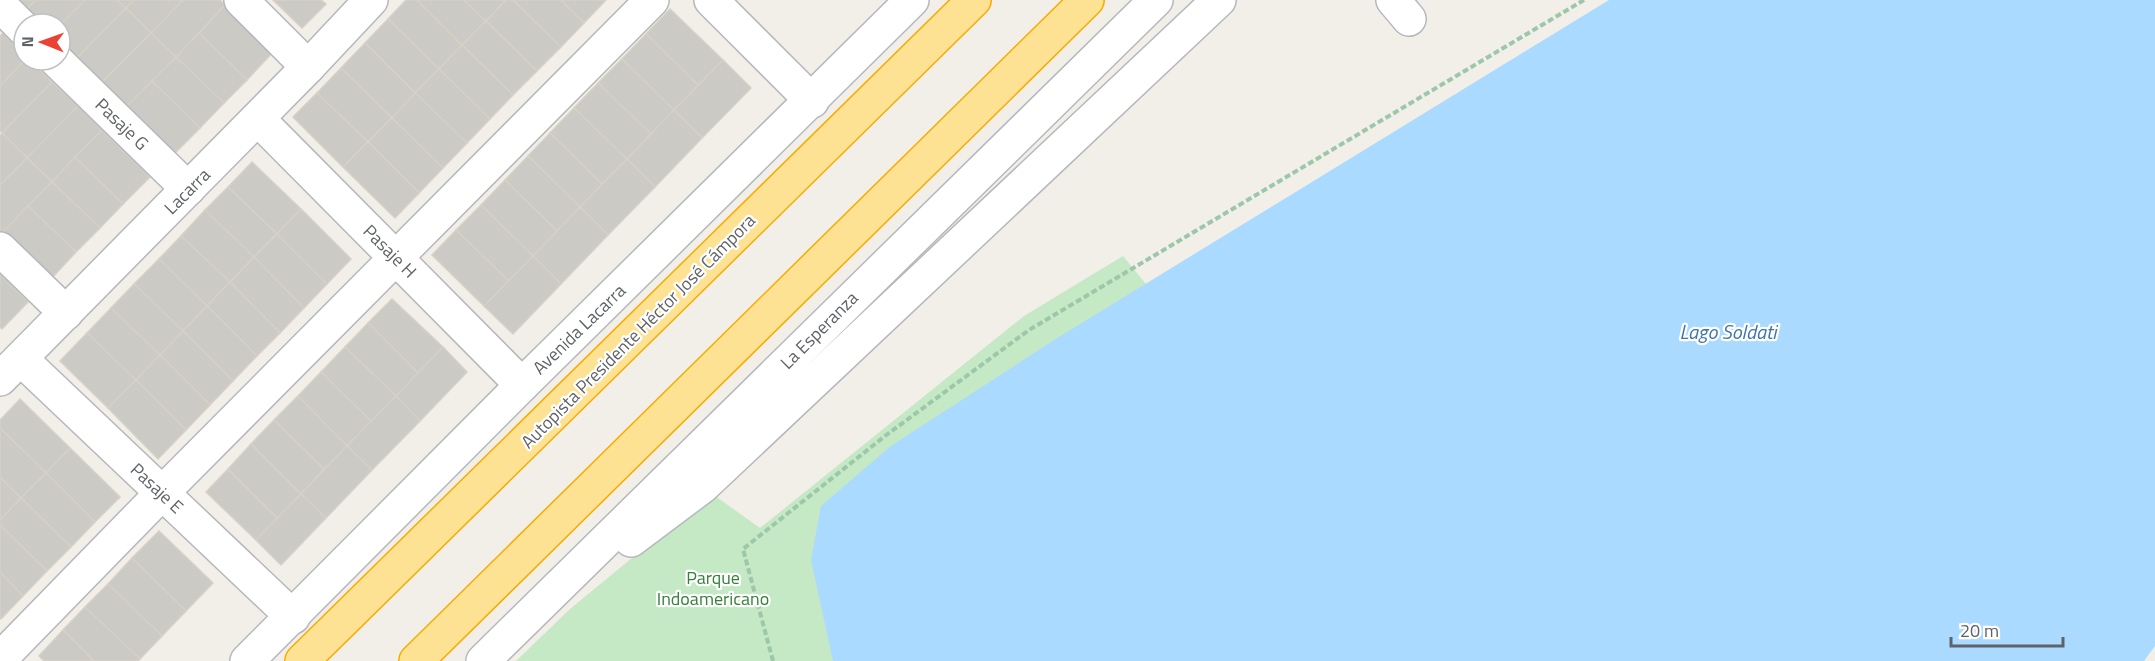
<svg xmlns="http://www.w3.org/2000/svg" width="2155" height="661" font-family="'Titillium Web',sans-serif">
	<rect width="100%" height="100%" fill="#f1efe8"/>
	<!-- green -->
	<path fill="#c5e8c5" d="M1362,152L970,661H516L570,609L711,493L760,528L1024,316L1123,256L1146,284Z"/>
	<!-- water -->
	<path fill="#aadaff" d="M1609,0H2155V646L2144,661H833L811,560L821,506L891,446L1054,340Z"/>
	<!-- building -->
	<g fill="#cccac5" stroke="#d6d1c6" stroke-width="1.5">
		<path d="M14,0H36L25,11Z"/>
		<path d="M36,0H85L60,25L38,24L25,11Z"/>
		<path d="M85,0H117L126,8L75,60L60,45V25Z"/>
		<path d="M117,0H134L126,8Z"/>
		<path d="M134,0H183L151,33L126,8Z"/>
		<path d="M183,0H220L225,5L176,57L151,33Z"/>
		<path d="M273,0H321L326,4L302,28Z"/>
		<path d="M406,0H417L462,45L439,69L388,19Z"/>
		<path d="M417,0H464L486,21L462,45Z"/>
		<path d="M464,0H506L486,21Z"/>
		<path d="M506,0H513L561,47L537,71L486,21Z"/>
		<path d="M513,0H561L584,23L561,47Z"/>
		<path d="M561,0H606L584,23Z"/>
		<path d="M225,5L273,52L247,80L199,33Z"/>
		<path d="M126,8L151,33L100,84L75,60Z"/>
		<path d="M670,9L723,60L698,85L646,34Z"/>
		<path d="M388,19L439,69L415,93L365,43Z"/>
		<path d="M486,21L537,71L513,95L462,45Z"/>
		<path d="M3,33L24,54L25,60L0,86V36Z"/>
		<path d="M151,33L176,57L125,108L100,84Z"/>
		<path d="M199,33L247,80L224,103L176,57Z"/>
		<path d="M646,34L698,85L674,110L622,59Z"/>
		<path d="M365,43L415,93L392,118L341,68Z"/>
		<path d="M462,45L513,95L490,119L439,69Z"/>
		<path d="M176,57L224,103L200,128L152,81Z"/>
		<path d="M622,59L674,110L651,134L598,83Z"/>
		<path d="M25,60H30L52,82L2,133L0,131V86Z"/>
		<path d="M723,60L751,88L702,138L674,110Z"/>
		<path d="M341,68L392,118L368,142L317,93Z"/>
		<path d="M439,69L490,119L467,143L415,93Z"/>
		<path d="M152,81L200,128L173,155L125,108Z"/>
		<path d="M52,82L78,106L27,158L2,133Z"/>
		<path d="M598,83L651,134L627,159L574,108Z"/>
		<path d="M317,93L368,142L343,167L293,117Z"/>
		<path d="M415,93L467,143L443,168L392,118Z"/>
		<path d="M78,106L102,130L52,182L27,158Z"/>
		<path d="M574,108L627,159L602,184L550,133Z"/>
		<path d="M674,110L702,138L655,187L627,159Z"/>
		<path d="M392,118L443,168L419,193L368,142Z"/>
		<path d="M102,130L150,177L123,204L75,157Z"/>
		<path d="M2,133L27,158L0,185V136Z"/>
		<path d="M550,133L602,184L580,207L528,156Z"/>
		<path d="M368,142L419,193L395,218L343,167Z"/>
		<path d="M528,156L580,207L557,231L505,180Z"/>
		<path d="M75,157L123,204L100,228L52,182Z"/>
		<path d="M27,158L52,182L2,233L0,231V185Z"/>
		<path d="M627,159L655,187L608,235L580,207Z"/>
		<path d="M252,162L301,209L277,234L228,187Z"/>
		<path d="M505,180L557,231L533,256L481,205Z"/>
		<path d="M52,182L100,228L76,252L28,206Z"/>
		<path d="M228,187L277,234L254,257L205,210Z"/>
		<path d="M481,205L533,256L509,281L456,230Z"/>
		<path d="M28,206L76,252L50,280L2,233Z"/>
		<path d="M580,207L608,235L561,284L533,256Z"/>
		<path d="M301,209L351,259L327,284L277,234Z"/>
		<path d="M205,210L254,257L230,282L181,236Z"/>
		<path d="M456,230L509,281L484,306L432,255Z"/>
		<path d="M277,234L327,284L304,308L254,257Z"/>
		<path d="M181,236L230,282L207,306L159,259Z"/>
		<path d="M533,256L561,284L513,334L484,306Z"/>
		<path d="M254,257L304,308L280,333L230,282Z"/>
		<path d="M159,259L207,306L183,331L134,284Z"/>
		<path d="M0,274L28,302L2,329L0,327Z"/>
		<path d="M230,282L280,333L257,356L207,306Z"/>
		<path d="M134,284L183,331L160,355L111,308Z"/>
		<path d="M392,299L443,347L418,373L368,323Z"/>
		<path d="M207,306L257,356L233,381L183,331Z"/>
		<path d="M111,308L160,355L136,380L87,333Z"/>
		<path d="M368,323L418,373L396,396L345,347Z"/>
		<path d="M183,331L233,381L210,405L160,355Z"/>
		<path d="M87,333L136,380L108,408L60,361Z"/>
		<path d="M345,347L396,396L371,421L321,372Z"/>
		<path d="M443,347L467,372L420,421L396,396Z"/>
		<path d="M160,355L210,405L186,430L136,380Z"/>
		<path d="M321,372L371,421L347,446L298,396Z"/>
		<path d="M136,380L186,430L158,459L108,408Z"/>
		<path d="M298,396L347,446L324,469L274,420Z"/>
		<path d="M396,396L420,421L372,470L347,446Z"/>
		<path d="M20,399L70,448L46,473L0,428V420Z"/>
		<path d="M274,420L324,469L301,494L251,444Z"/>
		<path d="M0,428L46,473L21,498L0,477Z"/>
		<path d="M251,444L301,494L277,518L228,469Z"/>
		<path d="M347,446L372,470L326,518L301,494Z"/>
		<path d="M70,448L120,497L95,522L46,473Z"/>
		<path d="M228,469L277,518L256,540L206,492Z"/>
		<path d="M46,473L95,522L71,547L21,498Z"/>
		<path d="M0,477L21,498L0,520Z"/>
		<path d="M301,494L326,518L281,565L256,540Z"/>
		<path d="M21,498L71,547L47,571L0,525V520Z"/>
		<path d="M0,525L47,571L23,596L0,572Z"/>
		<path d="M159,531L213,583L186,611L132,558Z"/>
		<path d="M132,558L186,611L162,636L108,584Z"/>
		<path d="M0,572L23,596L1,619L0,618Z"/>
		<path d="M108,584L162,636L140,659L85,607Z"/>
		<path d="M85,607L140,659L138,661H94L63,630Z"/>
		<path d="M63,630L94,661H44L39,656Z"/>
	</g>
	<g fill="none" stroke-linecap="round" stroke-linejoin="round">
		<defs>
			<g id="minor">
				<path d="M241,0L308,67"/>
				<path d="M711,0L812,101"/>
				<path d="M1393,0L1409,19"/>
				<path d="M0,5L24,29"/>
				<path d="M56,60L188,189"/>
				<path d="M258,119L522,385"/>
				<path d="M0,249L66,313"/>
				<path d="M21,359L293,617"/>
				<path d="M0,379L308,67L371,0"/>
				<path d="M631,540L703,486L1219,0"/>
				<path d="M0,659L162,493L652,0"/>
				<path d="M247,661L522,385L912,0"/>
				<path d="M483,661L1156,0"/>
			</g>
			<g id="highway">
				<path d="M302,661L974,0"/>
				<path d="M416,661L1087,0"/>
			</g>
		</defs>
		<!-- minor casing -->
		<use href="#minor" stroke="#b5b8bc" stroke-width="36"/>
		<!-- highway casing -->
		<use href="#highway" stroke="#f9ab00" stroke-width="36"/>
		<!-- path -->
		<path stroke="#9cc7a9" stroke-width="4" stroke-dasharray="6 3" stroke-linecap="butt" d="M773,661L743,549L885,436L1029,330L1584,0"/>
		<!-- minor -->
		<use href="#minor" stroke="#fff" stroke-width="33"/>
		<!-- highway -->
		<use href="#highway" stroke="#fde293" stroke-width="33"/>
	</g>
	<g text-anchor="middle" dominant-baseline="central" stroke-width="4.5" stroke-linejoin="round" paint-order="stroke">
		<!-- street labels -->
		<g font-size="18" fill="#5f6368" stroke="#fff">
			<text transform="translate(122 124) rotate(44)">Pasaje G</text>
			<text transform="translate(187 191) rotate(-45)">Lacarra</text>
			<text transform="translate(390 251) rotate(45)">Pasaje H</text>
			<text transform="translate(579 329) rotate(-44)">Avenida Lacarra</text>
			<text transform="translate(819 330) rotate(-45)">La Esperanza</text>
			<text transform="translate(638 331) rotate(-45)">Autopista Presidente Héctor José Cámpora</text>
			<text transform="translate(157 488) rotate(43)">Pasaje E</text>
		</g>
		<!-- park labels -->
		<g font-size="18" fill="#348238" stroke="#fff">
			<text x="713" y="577">Parque<tspan x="713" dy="21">Indoamericano</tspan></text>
		</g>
		<!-- water labels -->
		<g font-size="20" font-style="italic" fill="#4174aa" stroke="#fff">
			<text x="1728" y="331">Lago Soldati</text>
		</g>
	</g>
	<!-- north arrow -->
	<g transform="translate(42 42) rotate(271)"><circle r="28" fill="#ffffff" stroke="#bfc1c3" stroke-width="1.5"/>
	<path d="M0-4.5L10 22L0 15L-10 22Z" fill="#ea4335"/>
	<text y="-9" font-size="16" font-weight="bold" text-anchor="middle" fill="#5f6368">N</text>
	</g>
	<!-- scale -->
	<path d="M1951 637v9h112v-9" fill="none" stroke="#5f6368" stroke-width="3"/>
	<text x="1960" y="637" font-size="18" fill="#5f6368" stroke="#ffffff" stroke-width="4.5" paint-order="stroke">20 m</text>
</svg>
